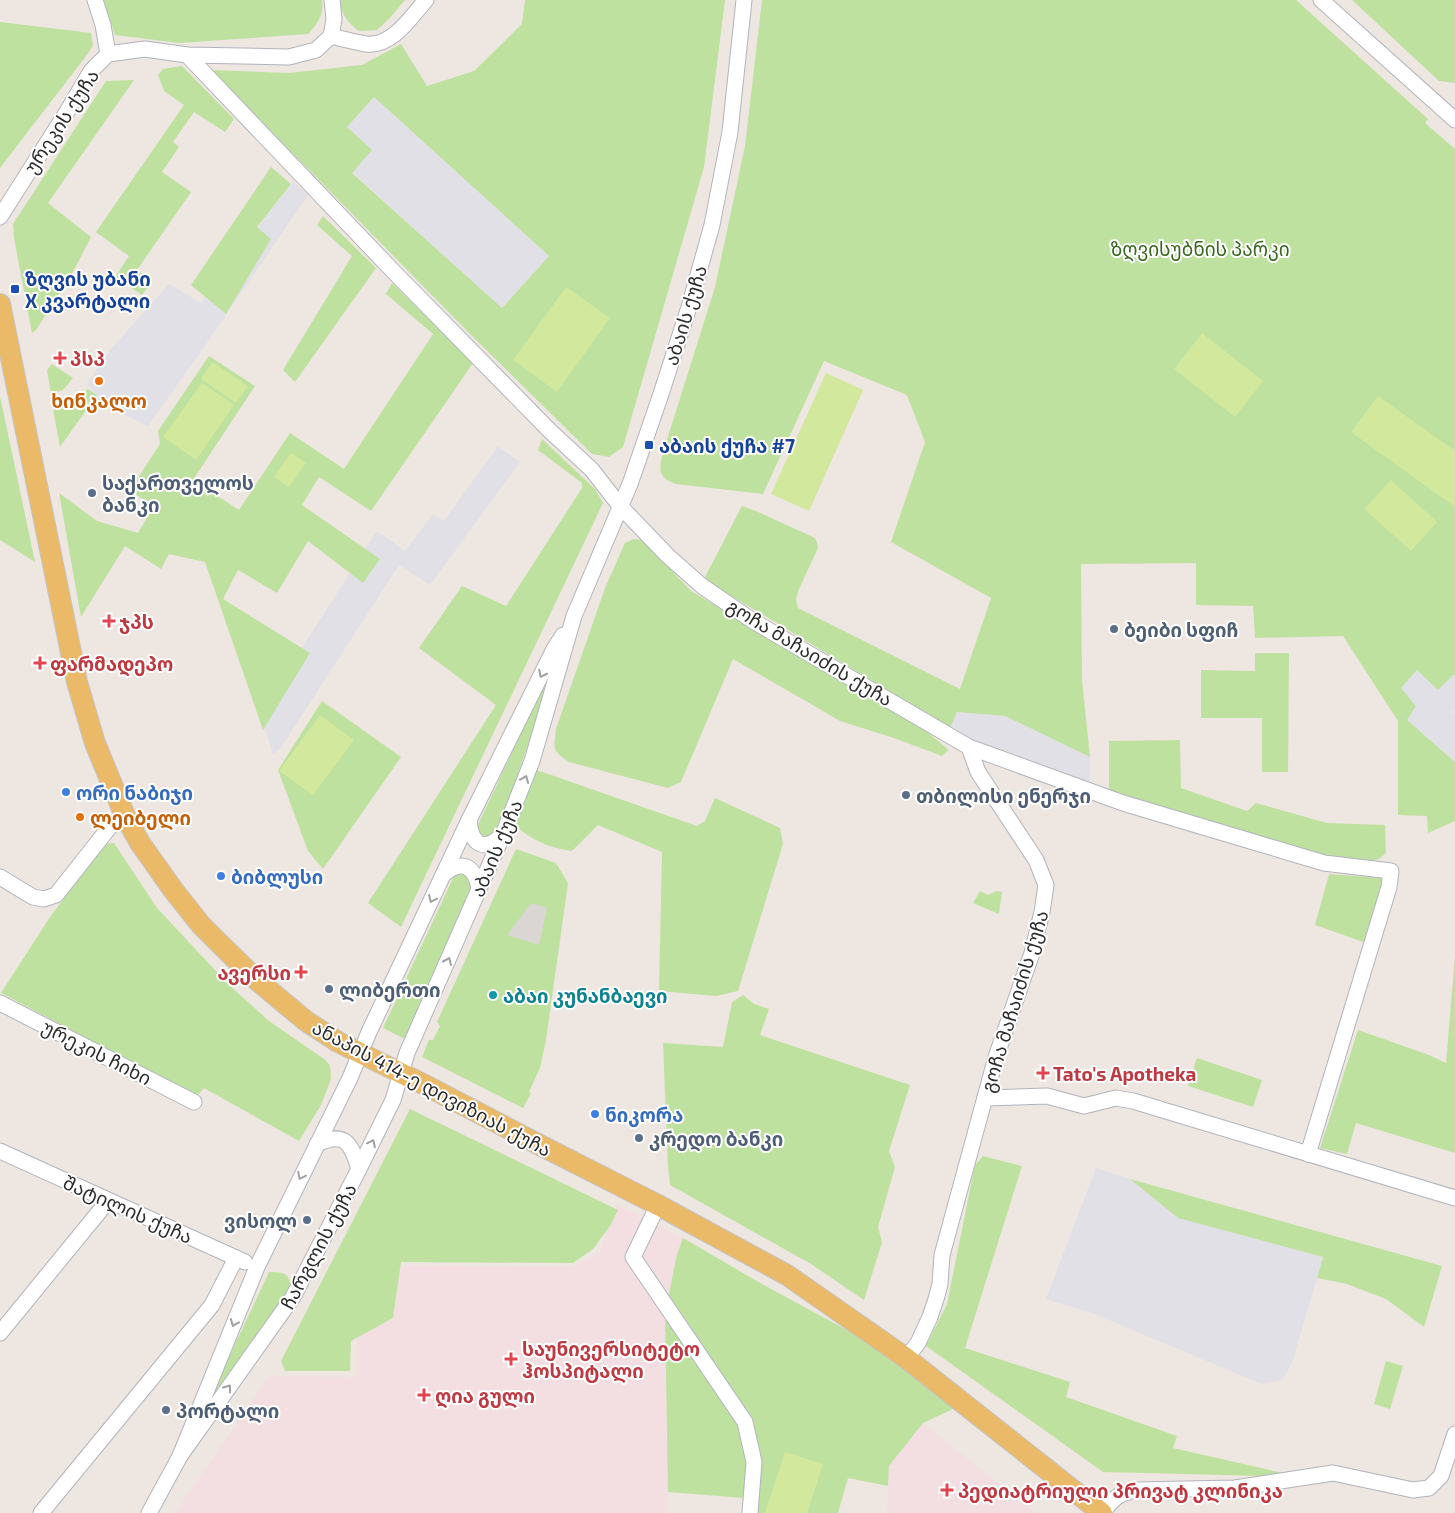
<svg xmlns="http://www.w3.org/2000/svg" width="1455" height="1513" font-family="'Exo 2','Noto Sans Georgian',sans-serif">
	<rect width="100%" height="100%" fill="#eee6e0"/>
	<!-- industrial -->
	<g fill="#e1e0e7">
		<path d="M374,97L549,256L501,308L352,172L347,127Z"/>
		<path d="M293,181L308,195L202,350L148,426L104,405L87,384L110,350L169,284L201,303Z"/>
		<path d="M498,446L520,462L430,585L399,565L280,749L273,754L260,713L377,531L405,551L433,514L444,521Z"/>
		<path d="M1417,670L1453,675L1455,676V710L1453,712L1455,714V762L1407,720L1401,688Z"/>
		<path d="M957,712L1005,716L1090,757V785L983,745L950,728Z"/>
		<path d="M1096,1168L1130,1179L1178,1218L1323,1257L1292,1363L1282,1380L1262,1384L1092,1313L1046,1299Z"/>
	</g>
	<!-- medical -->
	<g fill="#f3dfe2">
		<path d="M617,1205L683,1238L677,1254L665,1314L668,1513H176L184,1500L269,1376L356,1377L358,1265L572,1267L599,1253Z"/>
		<path d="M923,1423L1035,1513H887L889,1466Z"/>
	</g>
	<!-- green -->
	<g fill="#bfe1a0" fill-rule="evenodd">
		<path d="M103,0H322C324,15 318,23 308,34L179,43L115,35Z"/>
		<path d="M339,0H405L390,18L377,30L359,31C347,22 342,15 339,0Z"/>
		<path d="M525,0H725L704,167L623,447L609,457L592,454L470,334L211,70L289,73L362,65L401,44L427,86L474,71L522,24ZM374,97L549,256L502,308L352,173L372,150L347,127Z"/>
		<path d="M762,0H1296L1428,119L1425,123L1455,149V676L1453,675L1438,690L1417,670L1401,688L1416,706L1407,720L1455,762V821L1428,833L1427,816L1398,815V721L1343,636L1255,638L1253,606L1196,605V563L1081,564L1082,680L1090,757L1005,716L957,712L950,728L725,592L708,581L705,577L742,506L756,511L815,538L817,543L818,548L799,589L796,599L798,608L960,689L991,598L891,542L925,442L907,395L824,361L763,494L676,484C654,477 660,464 665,446L715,287L745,146Z"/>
		<path d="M1352,0H1455V83L1439,81Z"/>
		<path d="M0,22L91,33L93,46L86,56L0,168Z"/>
		<path d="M182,66L234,119L225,132L194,112L173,142L179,147L162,172L191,192L137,270L152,281L142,295L115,277L129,256L96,232L184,105L164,91L158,75L163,69Z"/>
		<path d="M134,80L48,203L91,237L74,270L36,330L32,333L14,238L13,224L106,81Z"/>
		<path d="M271,167L291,184L257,227L271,239L226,314L191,285Z"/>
		<path d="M323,216L376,268L295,382L283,370L352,256L317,225Z"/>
		<path d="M392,283L473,363L371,511L319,477L302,505L380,559L363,583L308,541L277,593L238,570L223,599L310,653L263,730L205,562L169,554L161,569L125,546L81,617L59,493L97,521L138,533L153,507L130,490L160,444L158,431L209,356L255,386L193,480L239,510L290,433L344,469L433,334L386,294Z"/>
		<path d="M52,364L73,378L63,390L51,394L47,370Z"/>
		<path d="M88,389L97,395L60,447L53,410L67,406Z"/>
		<path d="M0,396L35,562L0,540Z"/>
		<path d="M542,439L595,489L603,503L401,927L368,903L496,705L419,648L462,586L506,606L582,488V483L538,450Z"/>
		<path d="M634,539L643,540L691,591L926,731L949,750L942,756L894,738L840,721L733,659L681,782L668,788L569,762C551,750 554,749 556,729L605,588L625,543Z"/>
		<path d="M1255,653H1289L1288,772H1262V718H1201V670L1255,671Z"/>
		<path d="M542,689L547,691L496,836L482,838L476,829Z"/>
		<path d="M322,701L401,757L323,869L308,851L278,770Z"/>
		<path d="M1180,740L1181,788L1247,811L1256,803L1327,823L1385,825L1386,853L1379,859L1365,862L1312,852L1109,790V741Z"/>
		<path d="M534,769L697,826L705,821L715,798L780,828L783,844L738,991L716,996L659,991L662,852L598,825L572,851C549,848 532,840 514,825Z"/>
		<path d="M114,843L157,908L229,985L269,1021L324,1059L330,1065L331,1079L321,1105L299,1141L204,1088L197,1096L1,993L50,917L105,844Z"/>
		<path d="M516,849L556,863L568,883L546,1040L540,1068L529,1092L531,1093L523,1108L422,1057L429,1040H433L440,1026L437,1022Z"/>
		<path d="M466,872L473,882L405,1039L383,1028L455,874Z"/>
		<path d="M1329,874L1381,878L1384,883L1366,943L1315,925Z"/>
		<path d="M980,891L988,895L997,891L1002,892L999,914L973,903Z"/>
		<path d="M1455,956V1153L1356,1123L1347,1154L1320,1148L1358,1030L1429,1055L1446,1063Z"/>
		<path d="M743,995L754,1004L769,1009L760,1035L910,1085L889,1151L895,1167L878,1227L882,1242L864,1300L811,1264L670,1185L668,1166L663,1043L723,1047L732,1002Z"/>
		<path d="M1197,1058L1262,1080L1253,1107L1188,1086Z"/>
		<path d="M410,1109L618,1210L610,1226L593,1249L573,1263L401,1262L393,1318L351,1341L350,1371H285L281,1361Z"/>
		<path d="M983,1156L1022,1166L965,1348L1070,1382L1066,1397L1177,1436L1173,1448L1300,1477L1103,1472L926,1346L947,1304L975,1165Z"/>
		<path d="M1130,1179L1442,1266L1424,1327L1386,1299L1347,1284L1317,1278L1323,1257L1178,1218Z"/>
		<path d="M683,1238L762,1284L878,1347L955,1408L923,1423L889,1466L888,1486L848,1478L838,1513H755L756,1499L668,1492L665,1314L677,1254Z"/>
		<path d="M269,1272C278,1272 290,1272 290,1284C291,1299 213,1400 200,1419Z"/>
		<path d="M1386,1361L1403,1366L1390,1409L1374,1404Z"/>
	</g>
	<!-- pitch -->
	<g fill="#d2e89c">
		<path d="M566,287L610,318L557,392L513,360Z"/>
		<path d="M1202,333L1263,381L1235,417L1174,369Z"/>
		<path d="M212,362L248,386L236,403L201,379Z"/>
		<path d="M826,373L863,390L809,511L771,494Z"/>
		<path d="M202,383L234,405L196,460L163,437Z"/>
		<path d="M1378,396L1455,451V507L1351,432Z"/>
		<path d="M291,453L306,463L289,487L274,477Z"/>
		<path d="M1391,480L1437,522L1411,551L1364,509Z"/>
		<path d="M320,715L354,740L313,795L279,771Z"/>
		<path d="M785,1452L823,1464L807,1513H765Z"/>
	</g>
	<!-- plaza -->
	<path fill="#dad6d3" d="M531,903L547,908L539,945L507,935Z"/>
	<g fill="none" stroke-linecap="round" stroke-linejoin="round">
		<defs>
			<g id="minor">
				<path d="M95,0L103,25L108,54"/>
				<path d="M1321,0L1455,120"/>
				<path d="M331,36C343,39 354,42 366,44C392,47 411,17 426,0"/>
				<path d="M187,55L392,270L549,430L592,470L620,506L668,556L702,586L753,621L969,747L978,772L1036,860L1046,885L1042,912L1032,953L996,1057L942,1255L940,1284L936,1299L930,1317L918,1343L906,1358"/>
				<path d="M0,217L68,110L91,71L108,54L145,49L187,55L289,57L316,50L331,36L334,19L332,0"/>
				<path d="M969,747L1123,803L1247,840L1324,863L1391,871L1389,887L1308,1154"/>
				<path d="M469,820C471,843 482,853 501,836"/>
				<path d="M444,874C462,859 474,866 479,887"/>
				<path d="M0,877L33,897L44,899L56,895L112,824L125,816"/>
				<path d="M0,1003L194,1102"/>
				<path d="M985,1098L1047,1096L1084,1106L1116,1098L1133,1101L1455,1198"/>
				<path d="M317,1144C345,1131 351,1143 359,1169"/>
				<path d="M0,1151L245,1262"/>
				<path d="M658,1205L633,1257L745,1422L754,1462L750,1513"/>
				<path d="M0,1333L108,1201"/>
				<path d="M180,1456L293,1297L359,1169L393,1100L407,1053L504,832L532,761L574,616L630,484L661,394L689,307L712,225L730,132L744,0"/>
				<path d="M41,1513L212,1305L236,1258"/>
				<path d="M149,1513L180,1456L257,1267L350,1078L369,1032L469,820L554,649L563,635"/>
				<path d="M1102,1513C1114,1498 1117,1494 1136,1490L1235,1488L1333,1473L1413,1490L1429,1488L1441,1476L1455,1434"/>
			</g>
			<path id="major" d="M0,304L77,682L95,743L125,816L140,843L174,891L201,925L218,942L258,981L283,1002L306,1021L338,1042L423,1084L538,1144L658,1205L787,1275L906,1358L1102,1513"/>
		</defs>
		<!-- minor casing -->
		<use href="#minor" stroke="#b1b4bc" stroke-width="17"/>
		<!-- major casing -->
		<use href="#major" stroke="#c4c4c4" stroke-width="22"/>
		<!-- minor -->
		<use href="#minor" stroke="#fff" stroke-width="15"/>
		<!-- major -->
		<use href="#major" stroke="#ebba68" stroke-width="20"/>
	</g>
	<!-- one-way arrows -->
	<defs><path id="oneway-chevron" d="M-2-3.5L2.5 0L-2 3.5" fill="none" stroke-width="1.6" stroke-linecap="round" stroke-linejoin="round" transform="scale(1.25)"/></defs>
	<g stroke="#a0a0a0">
		<use href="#oneway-chevron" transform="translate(542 674) rotate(117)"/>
		<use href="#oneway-chevron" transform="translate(525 779) rotate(-68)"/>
		<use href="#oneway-chevron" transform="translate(432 899) rotate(115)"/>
		<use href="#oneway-chevron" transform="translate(448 961) rotate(-66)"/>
		<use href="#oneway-chevron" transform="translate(372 1143) rotate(-64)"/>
		<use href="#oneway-chevron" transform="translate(301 1176) rotate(116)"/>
		<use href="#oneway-chevron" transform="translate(234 1323) rotate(112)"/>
		<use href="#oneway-chevron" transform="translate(228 1388) rotate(-54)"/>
	</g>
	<!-- markers -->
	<g fill="#1a4fb4" stroke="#fff" stroke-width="2">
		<rect x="10" y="284" width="10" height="10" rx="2.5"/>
		<rect x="644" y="440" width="10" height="10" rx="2.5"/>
	</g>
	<g fill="#e0444e" stroke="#fff" stroke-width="2">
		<path d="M57.5 350.5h5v5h5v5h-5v5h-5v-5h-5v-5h5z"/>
		<path d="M106.5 613.5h5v5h5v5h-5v5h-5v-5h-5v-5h5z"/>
		<path d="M37.5 655.5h5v5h5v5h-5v5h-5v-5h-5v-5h5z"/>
		<path d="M298.5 964.5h5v5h5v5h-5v5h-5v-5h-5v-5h5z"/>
		<path d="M1040.5 1065.5h5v5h5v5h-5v5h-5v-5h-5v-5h5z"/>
		<path d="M508.5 1351.5h5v5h5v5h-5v5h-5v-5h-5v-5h5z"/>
		<path d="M421.5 1387.5h5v5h5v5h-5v5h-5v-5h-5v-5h5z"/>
		<path d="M944.5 1482.5h5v5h5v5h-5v5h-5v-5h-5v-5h5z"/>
	</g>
	<g fill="#e8710a" stroke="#fff" stroke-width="2">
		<circle cx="99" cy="381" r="5"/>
		<circle cx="80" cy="817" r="5"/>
	</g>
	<g fill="#5c6f8a" stroke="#fff" stroke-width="2">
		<circle cx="92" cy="493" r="5"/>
		<circle cx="1114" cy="629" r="5"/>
		<circle cx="906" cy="795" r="5"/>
		<circle cx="329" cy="989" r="5"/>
		<circle cx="639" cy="1138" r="5"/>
		<circle cx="307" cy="1220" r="5"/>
		<circle cx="166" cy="1410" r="5"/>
	</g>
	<g fill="#3f7fe0" stroke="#fff" stroke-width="2">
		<circle cx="66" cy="792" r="5"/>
		<circle cx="221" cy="876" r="5"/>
		<circle cx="595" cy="1114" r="5"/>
	</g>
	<circle fill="#0f9aa8" stroke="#fff" stroke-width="2" cx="493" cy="995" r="5"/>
	<g text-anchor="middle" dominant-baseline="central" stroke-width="4" stroke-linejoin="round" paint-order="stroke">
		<!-- street labels -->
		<g font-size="19" fill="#2d2d2d" stroke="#fff">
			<text transform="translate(61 121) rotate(-57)">ურეკის ქუჩა</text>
			<text transform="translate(685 315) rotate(-73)">აბაის ქუჩა</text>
			<text transform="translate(810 652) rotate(31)">გოჩა მაჩაიძის ქუჩა</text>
			<text transform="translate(496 848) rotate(-67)">აბაის ქუჩა</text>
			<text transform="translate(1014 1001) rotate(-73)">გოჩა მაჩაიძის ქუჩა</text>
			<text transform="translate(97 1052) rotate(27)">ურეკის ჩიხი</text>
			<text transform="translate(432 1088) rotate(28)">ანაპის 414-ე დივიზიას ქუჩა</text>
			<text transform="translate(128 1209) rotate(24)">შატილის ქუჩა</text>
			<text transform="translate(318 1246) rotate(-62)">ჩარგლის ქუჩა</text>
		</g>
		<!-- park labels -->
		<g font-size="19" fill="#38681f" stroke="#fff">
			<text x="1200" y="248">ზღვისუბნის პარკი</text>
		</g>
		<!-- transit labels -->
		<g font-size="19" font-weight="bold" fill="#164399" stroke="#fff" text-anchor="start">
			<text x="25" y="278">ზღვის უბანი<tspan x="25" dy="22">X კვარტალი</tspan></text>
			<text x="659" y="445">აბაის ქუჩა #7</text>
		</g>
		<!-- health labels -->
		<g font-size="19" font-weight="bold" fill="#be3a42" stroke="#fff" text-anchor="start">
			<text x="70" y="358">პსპ</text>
			<text x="119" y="621">ჯპს</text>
			<text x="50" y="663">ფარმადეპო</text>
			<text x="291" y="972" text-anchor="end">ავერსი</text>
			<text x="1053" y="1073">Tato's Apotheka</text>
			<text x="522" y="1348">საუნივერსიტეტო<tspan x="522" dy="22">ჰოსპიტალი</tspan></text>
			<text x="435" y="1395">ღია გული</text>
			<text x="958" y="1490">პედიატრიული პრივატ კლინიკა</text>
		</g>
		<!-- food labels -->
		<g font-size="19" font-weight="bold" fill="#c56008" stroke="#fff">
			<text x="99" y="400">ხინკალო</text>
			<text x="90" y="817" text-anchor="start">ლეიბელი</text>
		</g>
		<!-- service labels -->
		<g font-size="19" font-weight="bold" fill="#4e5e75" stroke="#fff" text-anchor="start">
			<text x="102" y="482">საქართველოს<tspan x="102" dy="22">ბანკი</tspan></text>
			<text x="1124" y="629">ბეიბი სფიჩ</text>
			<text x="916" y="795">თბილისი ენერჯი</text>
			<text x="339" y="989">ლიბერთი</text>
			<text x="649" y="1138">კრედო ბანკი</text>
			<text x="297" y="1220" text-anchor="end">ვისოლ</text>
			<text x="176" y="1410">პორტალი</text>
		</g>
		<!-- shop labels -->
		<g font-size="19" font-weight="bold" fill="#366cbe" stroke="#fff" text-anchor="start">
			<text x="76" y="792">ორი ნაბიჯი</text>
			<text x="231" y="876">ბიბლუსი</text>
			<text x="605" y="1114">ნიკორა</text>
		</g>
		<!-- culture labels -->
		<g font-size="19" font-weight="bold" fill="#0d838f" stroke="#fff" text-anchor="start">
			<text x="503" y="995">აბაი კუნანბაევი</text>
		</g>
	</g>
</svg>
